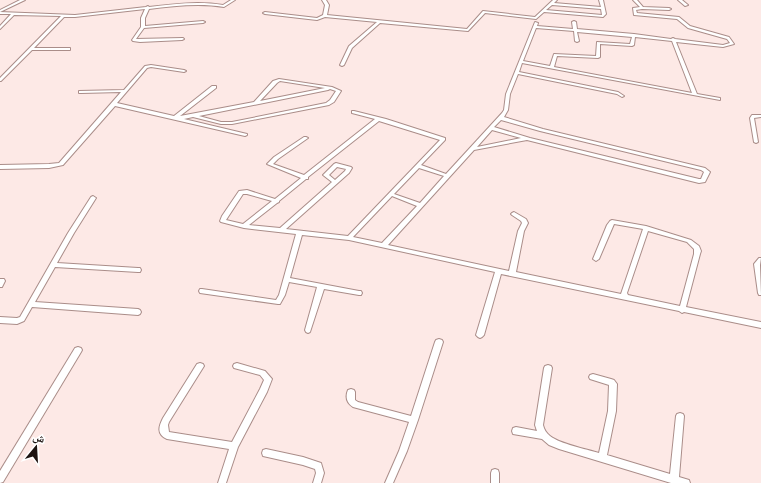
<svg xmlns="http://www.w3.org/2000/svg" width="761" height="483" font-family="Spectral,'Noto Naskh Arabic',serif">
	<rect width="100%" height="100%" fill="#fde9e6"/>
	<g fill="none" stroke-linecap="round" stroke-linejoin="round">
		<defs>
			<g id="minor">
				<path d="M20,0H25L0,12L75,15L146,7L148,6L149,7C174,4 199,1 223,5L231,0H235L224,7C199,3 174,6 149,9L145,18V26L203,21L205,22L203,23L144,28L136,39L183,38L184,39L182,40L140,42L133,41L132,40L141,27V18L145,9L75,17H64L34,48H70V50H32L1,81H0V78L61,16L14,15L0,29V26L11,14H0V10Z"/>
				<path d="M322,0H326L329,5L327,15L467,29L483,11L535,17L553,0H557L554,3L601,7L599,0H603L606,14L603,17L544,12L536,19L485,13L468,31L380,23L352,48L344,65L342,66L340,65L349,46L377,22L325,17L317,20L265,14L263,13L265,12L317,18L323,15L325,5ZM552,5L601,9L602,15L546,10Z"/>
				<path d="M633,0H637L643,7L669,8L671,9L669,10L642,9L636,10L637,13L679,17L690,26L729,37L734,44L723,47L676,42L697,94L720,98V100L522,63L519,72L618,92L624,96L622,97L617,94L518,74L510,94L508,110L504,117L543,129L705,168L710,172L705,182L699,183L527,140L474,150L388,245L509,271L518,231L522,223L521,221L512,215L511,214L512,213L514,212L526,219L528,223L524,231L516,272L621,294L643,229L614,224L599,259L596,261L593,259L607,225L610,221L612,220L646,226L691,240L699,246L701,251L700,254L686,307L761,322V328L684,312L682,313L679,311L501,274L484,335L482,337L480,338L478,337L476,335L495,272L349,240L302,235L290,278L359,291H361L362,293L361,295H359L324,289L310,332L308,333L306,332L305,330L317,287L289,282L285,295L280,304H278L200,293L199,291L200,289H202L276,300L279,295L296,234L244,228L221,222L220,221L222,216L239,191L247,190L275,199L301,178L267,164L274,157L304,137H306L308,138L278,159L273,164L304,175L375,119L352,113V111H354L386,119L445,138V140L421,165L446,174L502,113L504,110L506,94L535,22L538,23L537,26L573,29L572,22L574,21L576,22L577,29L634,34L671,39L673,38L675,39L723,45L730,43L727,39L688,28L677,19L634,15L633,8L640,7ZM536,28L574,31L575,41L577,42L579,41L577,32L632,37L630,44L597,42L596,56L554,54L550,66L523,61ZM635,37L672,41L692,93L554,67L557,56L598,58L600,57V44L632,46L634,45ZM501,120L540,131L701,170L704,172L701,179H699L530,138L494,127ZM379,121L440,140L348,236L286,229L349,173L352,168L351,167L336,163L334,164L323,175L332,182L280,228L249,225L277,203L279,202V201L306,179H308V177ZM492,130L521,138L477,147ZM337,167L346,169L345,171L335,180L329,175ZM419,168L444,176L420,203L394,194ZM243,194H247L272,201L243,224L226,220ZM392,196L417,206L382,243L353,237ZM648,231L687,242L694,249V254L680,306L628,295L627,293Z"/>
				<path d="M678,0H682L688,5L685,6Z"/>
				<path d="M151,65L184,70L186,71L184,72L151,67L147,68L117,103L174,116L212,86H216V88L180,116L254,102L273,81L279,79L332,87L341,91L334,102L329,105L232,124H221L193,117L184,119L247,134V135L245,136L115,106L63,165L49,168L0,169V165L49,164L59,163L121,92L81,93H79V91L124,90L145,66ZM280,81L325,88L260,101L277,83ZM330,89L336,91L330,100L326,103L232,122H221L199,116L328,90Z"/>
				<path d="M752,115H761V117L754,118L758,142L756,143L754,142L750,118Z"/>
				<path d="M93,196L96,198L74,233L57,263L138,268H140L141,270L140,272H138L55,267L35,302L138,309L140,310L141,312L140,314L138,315L32,307L24,321L17,324L0,323V317L17,318L20,317L68,233L91,197Z"/>
				<path d="M759,258H761L760,265L761,295H759L758,293L754,264Z"/>
				<path d="M0,279H4L5,281L2,287H0Z"/>
				<path d="M439,339L442,340L443,342L418,420L407,451L393,483H385L399,451L409,422L353,407C347,403 345,397 348,390L351,389L354,390L355,392V400L358,402L411,416L435,342L436,340Z"/>
				<path d="M78,347L81,348L82,350L81,352L3,482L0,483V471L75,348Z"/>
				<path d="M200,363L203,364L204,366L169,422L168,425L169,432L232,442L260,389L264,380L260,375L234,368L233,366L234,364L237,363L265,371L272,379L267,392L238,447L226,483H218L229,449L167,439C156,434 159,426 163,418L197,364Z"/>
				<path d="M548,365L551,366L552,368L543,425C544,429 546,433 550,436C560,444 586,449 599,453L608,411L609,385L590,379L589,377L590,375L593,374L611,379L614,380L617,384L616,411L607,455L670,474L676,416L677,414L680,413L683,414L684,416L679,477L689,480L690,483H671L559,449L549,445L542,439L513,434L512,431L513,428L516,427L537,431L535,425L544,368L545,366Z"/>
				<path d="M266,449L303,457L321,463L324,473L321,483H313L316,473L315,469L303,465L263,456L262,453L263,450Z"/>
				<path d="M495,469L498,470L499,473V483H491V473L492,470Z"/>
			</g>
		</defs>
		<!-- minor casing -->
		<use href="#minor" stroke="#aa8d89" stroke-width="2"/>
		<!-- minor -->
		<use href="#minor" fill="#fff" fill-rule="evenodd"/>
	</g>
	<!-- north arrow -->
	<g transform="translate(36 447) rotate(18)" stroke="#ffffff" stroke-width="3" paint-order="stroke">
	<path d="M0-3L7 15L0 10L-7 15Z" fill="#1c1210"/>
	<text y="-6" font-size="11" font-weight="bold" text-anchor="middle" fill="#1c1210">ش</text>
	</g>
</svg>
